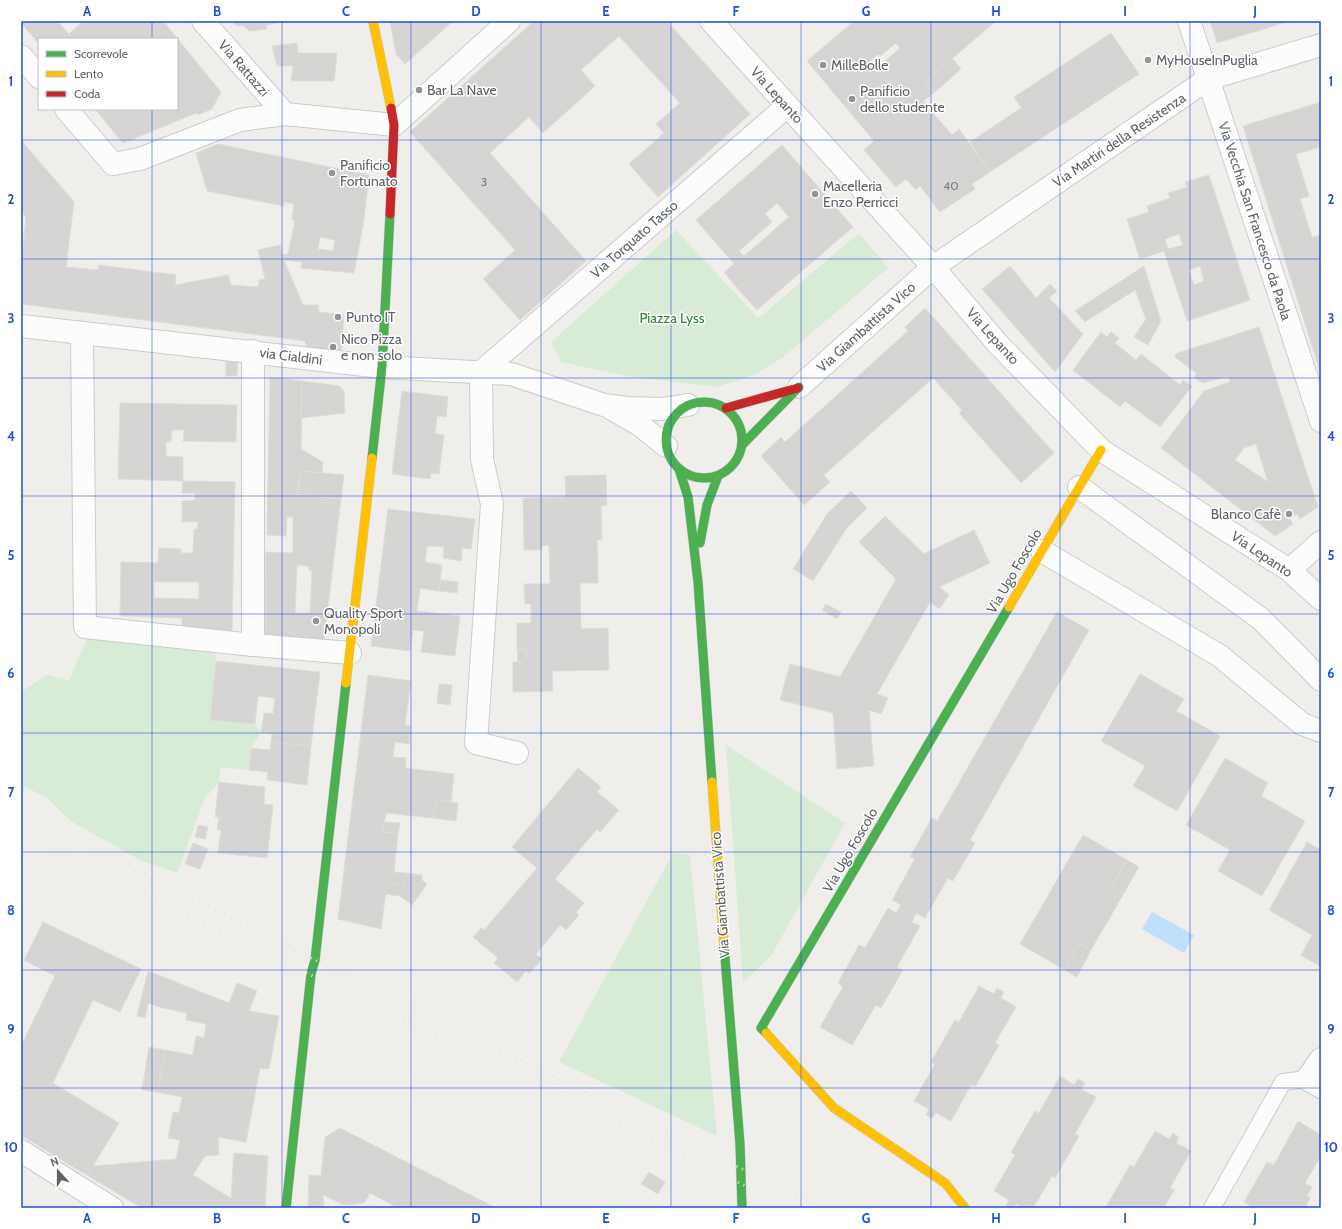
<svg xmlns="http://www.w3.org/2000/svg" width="1342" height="1229" font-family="Cabin,sans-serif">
	<rect width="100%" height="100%" fill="#efeeea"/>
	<!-- green -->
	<g fill="#d8ebd6">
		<path d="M676,230L757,317L761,316L859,233L888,268L782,358L754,375L716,387L632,377L561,362L551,342Z"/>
		<path d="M87,639L215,652L216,661L210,719L255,724L261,733L251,748L249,770L220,767L219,782L205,798L177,873L140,860L72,822L46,797L21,785V692L47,675L69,680Z"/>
		<path d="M726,745L845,823L771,956L743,982Z"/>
		<path d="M673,853L690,855L717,1136L559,1062Z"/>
	</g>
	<!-- water -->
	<path fill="#bfe0f9" d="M1152,912L1194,935L1184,953L1142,929Z"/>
	<!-- building -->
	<g fill="#d6d5d3" stroke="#deddd9" fill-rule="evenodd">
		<path d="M21,21H57L69,34L83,21H163L221,92L212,109L198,115L196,113L123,143L95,109H177V39H39V44L21,23Z"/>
		<path d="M238,21H289L266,25L267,29L250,31L243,26H237L233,22Z"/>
		<path d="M390,21H453L405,64L396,54Z"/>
		<path d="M534,21H667L750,114L658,197L629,164L664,133L656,124L680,103L619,36L581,70L595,86L543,133L529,117L490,153L586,261L520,320L483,279L515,250L410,132Z"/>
		<path d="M854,21H996L925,82L934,93L923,101L952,135L959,129L990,172L972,184L975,189L940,212L920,186L916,190L906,179L896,187L864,150L874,141L807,61ZM896,43L900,48L875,70L871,66L870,68L867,64L878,54L880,56Z"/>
		<path d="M1210,21H1290L1217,43Z"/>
		<path d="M1111,33L1139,74L990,172L970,142L1021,108L1014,97Z"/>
		<path d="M297,43L298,53H337L334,81H291L293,66H277L272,46Z"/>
		<path d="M952,58L961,69L934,93L925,82Z"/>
		<path d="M1321,102V147L1296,154L1309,196L1300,199L1312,237L1321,235V375L1243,126Z"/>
		<path d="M21,140L74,202L66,267L98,270L99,265L176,275L175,285L228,275L231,285L258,287L259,280L265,279L258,250L280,245L283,255L288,254L295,221L292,220L294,204L284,202V206L207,191L196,153L218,144L369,175L363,226L354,273L301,268L302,262L284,260L303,305H318L319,312L344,315L341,357L307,350L305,341L21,304V266L26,217L21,211ZM320,237L335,240L333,251L318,249Z"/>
		<path d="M782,145L853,227L757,310L738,289L748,280L696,220ZM777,203L789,217L744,256L739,251L772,222L765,214Z"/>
		<path d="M1209,175L1250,300L1187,321L1164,251L1140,259L1127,219L1149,212L1147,206L1170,198L1168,193L1187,187L1185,182ZM1179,234L1183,245L1168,249L1165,239ZM1200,266L1204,281L1194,285L1189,270Z"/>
		<path d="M734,264L748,280L738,289L724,272Z"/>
		<path d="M1010,266L1036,298L1050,284L1057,291L1049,298L1083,334L1055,372L982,289Z"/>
		<path d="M1144,266L1161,321L1148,345L1134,337L1146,319L1135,290L1085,322L1075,311Z"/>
		<path d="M925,308L1054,453L1021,483L959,413L962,410L933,378L824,475L830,482L804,505L761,456L781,437L785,442L908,331L905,327Z"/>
		<path d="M1259,327L1318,507L1300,519L1297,514L1290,519L1293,524L1275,536L1161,448L1204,391L1230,382L1228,376L1203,383L1195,378L1196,373L1176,358L1175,354ZM1256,444L1268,482L1235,460L1244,448Z"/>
		<path d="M1101,332L1107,337L1111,332L1119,338L1115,343L1136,360L1141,354L1180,385L1183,380L1192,386L1160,427L1125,401L1120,407L1073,370Z"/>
		<path d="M226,356H238L237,376H226Z"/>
		<path d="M270,377L302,381L301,449L323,462L322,473L301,471L297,494L341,499L324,641L265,635L266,552L293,553V517H287L286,536L267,535ZM297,565L309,566V571H312L310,613H295Z"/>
		<path d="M302,381L339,386L344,391L345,413L301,418Z"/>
		<path d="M402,391L448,397L446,417L437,416L435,434L444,435L439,474L431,473L430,479L392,474Z"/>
		<path d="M120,403L237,405L236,442L183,441L184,430H172L171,442H166V456L183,457V481L118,479Z"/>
		<path d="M301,471L344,475L341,499L297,494Z"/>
		<path d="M606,475L607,505L601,506L602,540H597L598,583H580L581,629L608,628L609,670L552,671L553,691L513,692V662H526V649H517V623H531V604H525L524,584H550L549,545L542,546V550H524L523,498L566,497L565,476Z"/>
		<path d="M183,481L235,482L232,632L182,627V618L120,616L121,562L158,563L159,548L181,549V553H193L194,529H197L198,522H182V501L195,500V493H182ZM154,582H199V599L154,598Z"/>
		<path d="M851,491L867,508L846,529L813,581L793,569L827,514Z"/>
		<path d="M388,509L475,519L471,549L462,548L461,561L443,558L444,547L427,546L425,562L442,565L439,591L420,588L417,611L460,616L455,656L421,652L424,631L413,630L410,651L371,646Z"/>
		<path d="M885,516L924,554L974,530L990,563L939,587L949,595L939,609L930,602L877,694L888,698L881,714L869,710L874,766L837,769L833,713L780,700L790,664L840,677L896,579L859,542Z"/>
		<path d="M441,580L458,582L457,593L439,591Z"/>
		<path d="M826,604L841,612L837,619L822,610Z"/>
		<path d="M1057,612L1089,630L970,840L975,843L953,881L948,878L925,918L916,913L912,922L920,926L897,967L903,970L881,1008L876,1005L852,1045L820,1027L843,987L838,983L859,945L865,948L888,908L896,913L901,905L892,900L915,859L910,857L932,818L937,821Z"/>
		<path d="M517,649H526V662H518Z"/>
		<path d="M216,661L320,672L311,746L271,742L272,734L261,733L264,713L273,714L275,698L258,696L255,724L210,720Z"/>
		<path d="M1140,674L1184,699L1176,711L1220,736L1177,811L1133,786L1145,766L1101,741Z"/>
		<path d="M368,675L411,681L405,725L411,726L409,744L395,742L393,757L406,758L405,768L454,774L451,802L436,800L433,818L386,813L383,832L398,833L394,872L406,873L404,885L387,883L381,929L338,919Z"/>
		<path d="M439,684L452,685L450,705L437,703Z"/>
		<path d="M271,742L311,746L307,785L267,780L268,772L249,770L251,748L270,750Z"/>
		<path d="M1225,758L1268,783L1261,796L1305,821L1262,896L1218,871L1230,850L1186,825Z"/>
		<path d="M578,768L601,787L597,792L619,810L600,832L597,829L555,879L584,903L576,912L579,915L566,930L560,925L536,954L542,959L529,974L526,971L517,982L494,963L498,958L473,937L481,928L484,930L537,868L512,847Z"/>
		<path d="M219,782L265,787L264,804L273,805L267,858L218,853L221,830H217L219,817H215Z"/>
		<path d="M436,800L458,803L456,821L433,818Z"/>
		<path d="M385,822L400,823L398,833L383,832Z"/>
		<path d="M198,825L208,827L205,839L195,837Z"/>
		<path d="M1083,835L1127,860L1112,886L1124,893L1091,950L1079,944L1065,970L1020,944Z"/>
		<path d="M1307,842L1321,850V967L1301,955L1312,935L1269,910Z"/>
		<path d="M193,843L208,849L200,869L185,864Z"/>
		<path d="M1127,860L1139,867L1124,893L1112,886Z"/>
		<path d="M406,873L422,875V880L427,884L412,905L400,896L385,894L387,883L404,885Z"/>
		<path d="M43,922L141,969L120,1012L93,1000L53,1083L119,1123L93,1166L176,1159L180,1140L168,1138L173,1112L179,1113L182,1097L157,1092L165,1050L193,1055L196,1036L204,1038L206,1024L186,1020L187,1013L163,1008L148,1003L145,1018L137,1016L148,971L229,1003L237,983L257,991L249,1011L279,1016L269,1069L260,1068L246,1142L218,1137L219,1155L205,1156L193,1175L231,1198L234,1153L268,1156L265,1208H142L87,1175L90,1172L76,1163L73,1167L21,1135V1046L55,976L24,960Z"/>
		<path d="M1079,944L1091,950L1077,977L1065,970Z"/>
		<path d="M979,986L994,994L997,988L1004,992L1001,998L1016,1007L995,1043L999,1045L975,1087L971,1085L951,1121L936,1113L932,1118L926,1115L929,1109L914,1101L935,1064L931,1062L955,1020L959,1022Z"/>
		<path d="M149,1047L165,1050L157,1092L142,1090Z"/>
		<path d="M1060,1076L1074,1085L1078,1079L1085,1083L1081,1089L1096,1097L1075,1134L1079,1136L1055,1178L1052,1176L1033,1208H1024L1016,1204L1013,1208H1010L1006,1206L1009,1200L994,1191L1015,1155L1011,1152L1035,1111L1039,1113Z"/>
		<path d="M1298,1121L1321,1135V1156L1305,1183L1312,1187L1307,1196L1310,1198L1305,1208H1249L1250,1206L1244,1202L1267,1162L1274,1165Z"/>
		<path d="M340,1128L496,1208H398L370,1193L364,1203L344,1205L323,1195L324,1208H308L309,1175L321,1176L325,1137Z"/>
		<path d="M1155,1131L1169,1139L1173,1133L1179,1137L1176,1143L1191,1151L1170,1188L1174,1190L1164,1208L1106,1207L1130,1165L1134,1167Z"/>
		<path d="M76,1163L90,1172L87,1175L73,1167Z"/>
		<path d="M649,1172L665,1182L658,1194L641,1184Z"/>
	</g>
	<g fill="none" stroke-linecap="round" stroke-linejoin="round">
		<defs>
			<path id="lane" d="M1212,1208L1283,1082L1307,1079"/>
			<g id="street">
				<path d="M203,21L285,114"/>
				<path d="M711,21L933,267L997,343L1101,450L1289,570L1321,599"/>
				<path d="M1189,21L1321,421"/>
				<path d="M21,56L39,77"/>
				<path d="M66,109L113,164L140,159L240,120L285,114L394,125L509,21"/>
				<path d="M21,326L382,367L511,374L604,405L627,408L662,409L688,405"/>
				<path d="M82,333L85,627L253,645L350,653"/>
				<path d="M253,351V645"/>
				<path d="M799,387L933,267L1208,79L1321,45"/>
				<path d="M612,409L640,425L666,446"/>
				<path d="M1079,487L1261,619L1321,680"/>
				<path d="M1042,551L1220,656L1302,724L1321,731"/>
				<path d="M1289,570L1321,542"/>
				<path d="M517,753L476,743L492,504L482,459L481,372L787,106"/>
				<path d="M1321,1059L1307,1079L1321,1087"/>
				<path d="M21,1151L112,1208"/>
			</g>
			<g id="fast">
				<circle cx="704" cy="440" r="38"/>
				<path d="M743,444L799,387"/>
				<path d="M372,458L382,367L390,214"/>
				<path d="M679,469L688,497L698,582L712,782"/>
				<path d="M700,543L707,505L718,476"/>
				<path d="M724,945L740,1144L742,1208"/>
				<path d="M766,1033L761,1028L1009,607"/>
				<path d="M286,1208L311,974L315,960L346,683"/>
			</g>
			<g id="slow">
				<path d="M373,21L391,108"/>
				<path d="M1009,607L1101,450"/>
				<path d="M346,683L372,458"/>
				<path d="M712,782L724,945"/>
				<path d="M766,1033L834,1108L945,1183L965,1208"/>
			</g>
			<g id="jam">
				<path d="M390,214L394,125L391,108"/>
				<path d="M726,408L798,388"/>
			</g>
		</defs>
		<!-- lane casing -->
		<use href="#lane" stroke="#cbcccc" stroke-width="18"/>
		<!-- street casing -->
		<use href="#street" stroke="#cbcccc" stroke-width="24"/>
		<!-- fast casing -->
		<use href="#fast" stroke="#cacacb" stroke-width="10"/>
		<!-- slow casing -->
		<use href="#slow" stroke="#cacacb" stroke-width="10"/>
		<!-- jam casing -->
		<use href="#jam" stroke="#cacacb" stroke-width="10"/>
		<!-- lane -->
		<use href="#lane" stroke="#fdfcfc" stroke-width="16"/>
		<!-- street -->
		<use href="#street" stroke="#fdfcfc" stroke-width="22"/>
		<!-- fast -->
		<use href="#fast" stroke="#4caf50" stroke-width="9"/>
		<!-- slow -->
		<use href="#slow" stroke="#ffc107" stroke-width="9"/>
		<!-- jam -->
		<use href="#jam" stroke="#c62828" stroke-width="9"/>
		<!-- rail -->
		<g stroke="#e4e4e4" stroke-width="3" stroke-dasharray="1 5" stroke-linecap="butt">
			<path d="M21,813L315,960L822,1208"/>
			<path d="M21,832L222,932L791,1208"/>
		</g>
	</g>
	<!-- grid -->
	<path fill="none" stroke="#1d4ed8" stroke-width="1" stroke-opacity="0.55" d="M152,21V39M282,21V1208M411,21V1208M541,21V1208M671,21V1208M801,21V1208M931,21V1208M1060,21V1208M1190,21V1208M152,109V1208M21,140H1321M21,259H1321M21,378H1321M21,496H1321M21,614H1321M21,733H1321M21,852H1321M21,970H1321M21,1088H1321"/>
	<!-- markers -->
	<g fill="#919496" stroke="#fff" stroke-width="1.5">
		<circle cx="1148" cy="60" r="4"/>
		<circle cx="823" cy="65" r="4"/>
		<circle cx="419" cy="90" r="4"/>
		<circle cx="852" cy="99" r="4"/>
		<circle cx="332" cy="173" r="4"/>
		<circle cx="815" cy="194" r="4"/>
		<circle cx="338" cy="317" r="4"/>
		<circle cx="333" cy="347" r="4"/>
		<circle cx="1289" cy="514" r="4"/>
		<circle cx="316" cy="621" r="4"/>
	</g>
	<g text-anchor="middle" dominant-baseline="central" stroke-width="3" stroke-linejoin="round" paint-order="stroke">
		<!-- number labels -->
		<g font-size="12" fill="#7e8184">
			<text x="484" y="181">3</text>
			<text x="951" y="185">40</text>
		</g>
		<!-- poi labels -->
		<g font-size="14" fill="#5f6368" stroke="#fff" text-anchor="start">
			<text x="1156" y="60">MyHouseInPuglia</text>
			<text x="831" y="65">MilleBolle</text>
			<text x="427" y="90">Bar La Nave</text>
			<text x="860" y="91">Panificio<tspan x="860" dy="16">dello studente</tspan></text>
			<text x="340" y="165">Panificio<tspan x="340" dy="16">Fortunato</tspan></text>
			<text x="823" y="186">Macelleria<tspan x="823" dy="16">Enzo Perricci</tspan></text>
			<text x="346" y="317">Punto IT</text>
			<text x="341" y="339">Nico Pizza<tspan x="341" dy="16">e non solo</tspan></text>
			<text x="1281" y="514" text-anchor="end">Blanco Cafè</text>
			<text x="324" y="613">Quality Sport<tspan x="324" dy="16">Monopoli</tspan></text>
		</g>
		<!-- street labels -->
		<g font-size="14" fill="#5f6368" stroke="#fff">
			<text transform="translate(244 68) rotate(49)">Via Rattazzi</text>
			<text transform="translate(777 95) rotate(48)">Via Lepanto</text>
			<text transform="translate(1119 140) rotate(-34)">Via Martiri della Resistenza</text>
			<text transform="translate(1255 221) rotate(72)">Via Vecchia San Francesco da Paola</text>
			<text transform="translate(634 239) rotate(-41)">Via Torquato Tasso</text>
			<text transform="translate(866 327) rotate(-42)">Via Giambattista Vico</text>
			<text transform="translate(993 336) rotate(48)">Via Lepanto</text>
			<text transform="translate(291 356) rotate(7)">via Cialdini</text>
			<text transform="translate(1262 554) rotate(34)">Via Lepanto</text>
			<text transform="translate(1014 571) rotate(-60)">Via Ugo Foscolo</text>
			<text transform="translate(850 850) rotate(-60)">Via Ugo Foscolo</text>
			<text transform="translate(720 895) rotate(-94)">Via Giambattista Vico</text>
		</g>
		<!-- park labels -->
		<g font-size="14" fill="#348238" stroke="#fff">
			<text x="672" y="318">Piazza Lyss</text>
		</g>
	</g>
	<!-- border -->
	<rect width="1342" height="1229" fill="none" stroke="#ffffff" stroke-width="44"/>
	<!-- legend -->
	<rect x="38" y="38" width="140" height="72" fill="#ffffff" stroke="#bfc1c3"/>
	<rect x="46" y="51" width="20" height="6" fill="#4caf50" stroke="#bfc1c3"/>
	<text x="74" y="58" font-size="12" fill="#5f6368">Scorrevole</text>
	<rect x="46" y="71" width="20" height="6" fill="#ffc107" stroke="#bfc1c3"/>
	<text x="74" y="78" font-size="12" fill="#5f6368">Lento</text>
	<rect x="46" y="91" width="20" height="6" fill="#c62828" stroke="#bfc1c3"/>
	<text x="74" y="98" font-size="12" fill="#5f6368">Coda</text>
	<!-- north arrow -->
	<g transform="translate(58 1171) rotate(339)" stroke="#ffffff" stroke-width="3" paint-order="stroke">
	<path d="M0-3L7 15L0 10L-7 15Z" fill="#5f6368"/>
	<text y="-6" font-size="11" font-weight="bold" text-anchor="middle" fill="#5f6368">N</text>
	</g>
	<rect x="22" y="22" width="1298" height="1185" fill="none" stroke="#1d4ed8" stroke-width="1.5"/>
	<g font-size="13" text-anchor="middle" font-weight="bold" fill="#1d4ed8">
		<text x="87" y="16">A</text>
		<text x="217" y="16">B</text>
		<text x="346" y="16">C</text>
		<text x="476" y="16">D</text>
		<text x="606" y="16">E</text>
		<text x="736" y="16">F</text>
		<text x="866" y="16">G</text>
		<text x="996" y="16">H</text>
		<text x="1125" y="16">I</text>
		<text x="1255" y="16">J</text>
		<text x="11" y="86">1</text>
		<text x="1331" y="86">1</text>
		<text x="11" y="204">2</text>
		<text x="1331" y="204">2</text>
		<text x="11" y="323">3</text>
		<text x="1331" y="323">3</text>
		<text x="11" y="441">4</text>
		<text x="1331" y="441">4</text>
		<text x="11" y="560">5</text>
		<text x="1331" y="560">5</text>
		<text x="11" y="678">6</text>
		<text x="1331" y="678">6</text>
		<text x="11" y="797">7</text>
		<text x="1331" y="797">7</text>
		<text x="11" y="915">8</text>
		<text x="1331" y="915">8</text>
		<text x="11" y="1034">9</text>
		<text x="1331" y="1034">9</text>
		<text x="11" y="1152">10</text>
		<text x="1331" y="1152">10</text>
		<text x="87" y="1223">A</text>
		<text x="217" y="1223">B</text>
		<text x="346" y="1223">C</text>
		<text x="476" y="1223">D</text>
		<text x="606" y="1223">E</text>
		<text x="736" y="1223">F</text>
		<text x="866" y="1223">G</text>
		<text x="996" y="1223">H</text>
		<text x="1125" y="1223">I</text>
		<text x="1255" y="1223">J</text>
	</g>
</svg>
